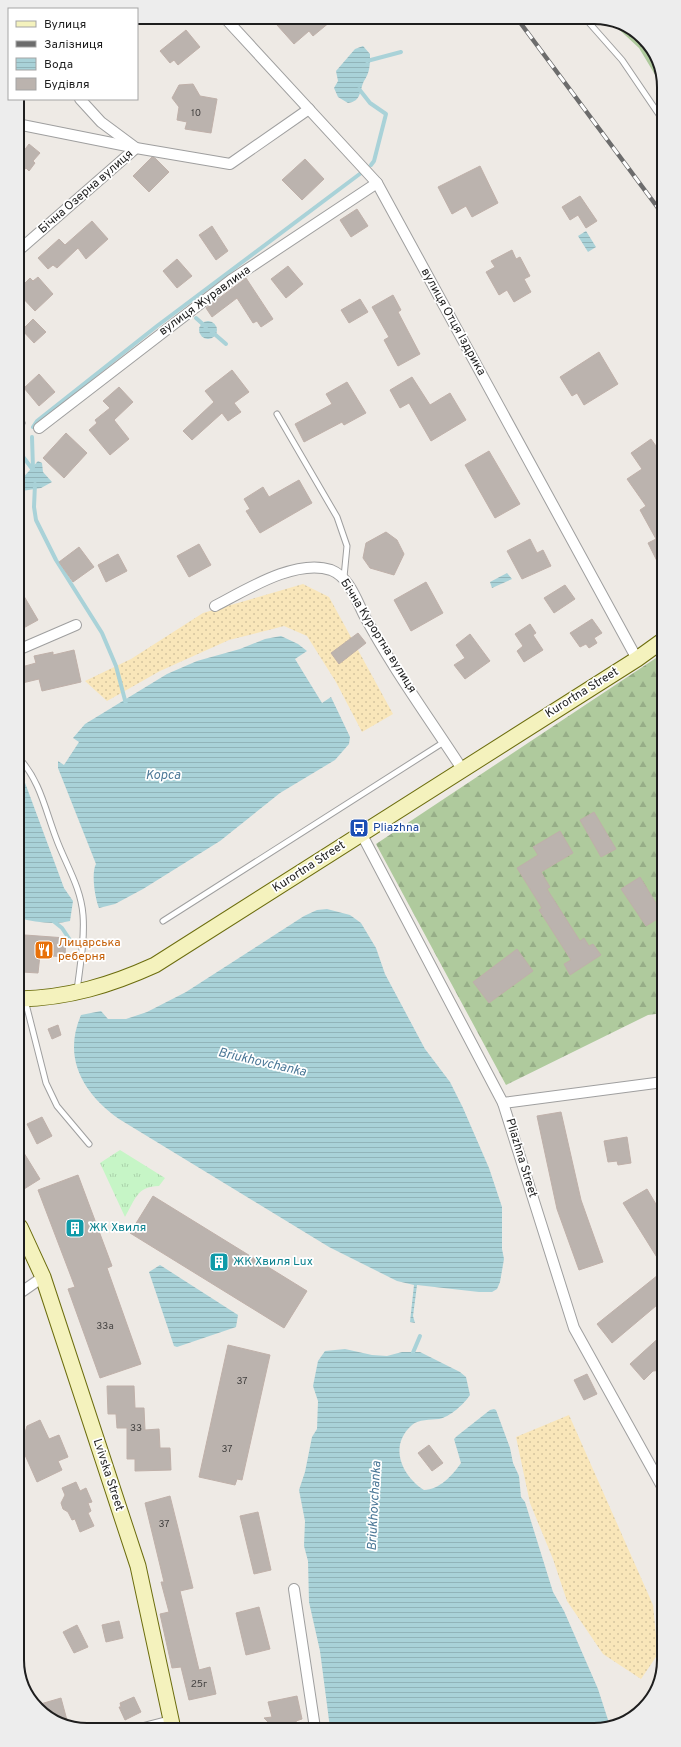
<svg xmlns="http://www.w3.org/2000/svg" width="681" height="1747" font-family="Overpass,sans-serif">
	<defs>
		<pattern id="forest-firs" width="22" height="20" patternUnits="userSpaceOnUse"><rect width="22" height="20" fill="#afca9d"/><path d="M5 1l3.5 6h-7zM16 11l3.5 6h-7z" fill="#96ad87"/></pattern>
		<pattern id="sand-dots" width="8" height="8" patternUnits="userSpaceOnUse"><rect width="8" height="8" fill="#f9e6b9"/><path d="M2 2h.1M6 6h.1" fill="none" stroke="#d5c59f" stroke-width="1.8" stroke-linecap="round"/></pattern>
		<pattern id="park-tufts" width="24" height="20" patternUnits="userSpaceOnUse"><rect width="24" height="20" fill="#c6f5c6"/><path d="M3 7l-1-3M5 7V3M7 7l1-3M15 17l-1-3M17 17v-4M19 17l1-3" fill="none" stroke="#aad2aa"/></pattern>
		<pattern id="water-rules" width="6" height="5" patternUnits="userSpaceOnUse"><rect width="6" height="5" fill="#a9d2d8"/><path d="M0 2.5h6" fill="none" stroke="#91b4b9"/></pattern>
	</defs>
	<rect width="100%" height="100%" fill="#eeeae5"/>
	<!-- forest -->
	<g fill="url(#forest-firs)">
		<path d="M611,22L637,32L660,65V83L639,48Z"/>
		<path d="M662,654L663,1013L648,1015L506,1085L376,844Z"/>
	</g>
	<!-- sand -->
	<g fill="url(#sand-dots)">
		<path d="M303,584L329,597L393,714L362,732L336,682L307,636L284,626L229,640L160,671L107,701L85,681L131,659L203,613Z"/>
		<path d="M569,1415L653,1605L658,1654L641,1679L603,1654L567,1601L553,1559L530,1503L516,1437Z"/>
	</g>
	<!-- park -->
	<path fill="url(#park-tufts)" d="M120,1150L165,1178L159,1186C137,1186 135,1200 125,1217L100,1163Z"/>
	<!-- water -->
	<g fill="url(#water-rules)">
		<path d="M363,46L370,54C370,65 370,72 364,81C359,91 362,101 348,103L338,97L334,88L338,81L336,71L355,49Z"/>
		<path d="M586,231L596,247L588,252L578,236Z"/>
		<circle cx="208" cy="330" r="9"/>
		<path d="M38,461L42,463L43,472L52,482L41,488L22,491L19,489L20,481Z"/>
		<path d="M507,573L512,579L492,588L490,582Z"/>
		<path d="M281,636L298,644L307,651L295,659L322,703L331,697L350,737L349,744L335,760L280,793L220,841L143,889L115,904L99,908C95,898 91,873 96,864L58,768V761L64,765L79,742L73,738L85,724L167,674L197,661L240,649L265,639Z"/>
		<path d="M19,772L24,780L64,888L73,901L70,921C55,925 34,922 19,918Z"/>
		<path d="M327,909L350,915L361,923L376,948L385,974L425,1049L450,1082L463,1108L489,1168L502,1207V1249L504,1259L500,1282L497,1289L492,1292H479L417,1285L413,1316L415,1323L410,1322L414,1285L397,1281L329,1247L119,1119C84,1094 62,1059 81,1015L101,1011L108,1019H126L147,1012L186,992L304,916L317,910Z"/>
		<path d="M160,1265L238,1315L236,1327L177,1347L174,1346L149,1272Z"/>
		<path d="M345,1349L372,1355L387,1356L402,1352H420L460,1372L466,1377L470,1395C464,1404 450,1417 439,1419C430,1420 419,1419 412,1425C388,1446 402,1476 424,1490C439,1490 453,1475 461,1463L454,1439L457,1436L490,1410L494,1409L496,1410L510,1448L513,1463L519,1476L521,1497L525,1502L553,1592L564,1611L598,1689L610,1726L330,1728L320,1651L309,1602L308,1561L304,1546L305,1521L299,1490L305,1472L312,1437L317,1429L318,1401L313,1386L318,1361L325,1351Z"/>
	</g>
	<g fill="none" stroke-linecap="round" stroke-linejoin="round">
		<!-- stream -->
		<g stroke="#a9d2d8" stroke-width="4">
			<path d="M367,61L401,52"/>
			<path d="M359,89L370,103L386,114L374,161L371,165"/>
			<path d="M196,318L206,327"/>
			<path d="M211,331L226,344"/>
			<path d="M33,427L37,421L157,326L361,173"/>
			<path d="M32,437L33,469"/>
			<path d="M18,450L33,470"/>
			<path d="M35,484L34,507L36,520L56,560L102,633L116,666L126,704"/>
			<path d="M52,920L62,928L70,940"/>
			<path d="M412,1355L420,1336"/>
		</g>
	</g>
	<!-- building -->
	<g fill="#bbb3ae" stroke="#bfb0a9">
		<path d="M286,17H336L313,36L309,31L294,44L277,25Z"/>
		<path d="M186,30L200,47L178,65L174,60L170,63L160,51Z"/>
		<path d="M193,84L200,96L217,99L211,133L185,129L187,122L177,120L179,107L172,98L179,85Z"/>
		<path d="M29,144L40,153L33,161L35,163L29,171L26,168L17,178V147L23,152Z"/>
		<path d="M152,157L155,158L169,172L149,192L133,176Z"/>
		<path d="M305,159L324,179L302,200L282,180Z"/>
		<path d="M480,166L498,203L472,217L466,206L452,214L438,187Z"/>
		<path d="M580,196L597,221L586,228L578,215L570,220L562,207Z"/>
		<path d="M357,209L368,226L351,237L340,220Z"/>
		<path d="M92,221L108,239L86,259L78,248L57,268L53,265L48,269L38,258L59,239L65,245Z"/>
		<path d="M212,226L228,251L216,260L199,235Z"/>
		<path d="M512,250L516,259L520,257L530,276L524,279L531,292L514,302L507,290L499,295L486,272L495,267L491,261Z"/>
		<path d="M177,259L192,276L177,288L163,271Z"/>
		<path d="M288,266L303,284L286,298L271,279Z"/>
		<path d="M38,277L53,294L35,311L18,293V290L30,278L33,281Z"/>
		<path d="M246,278L273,319L261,327L257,321L253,323L237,298L212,317L206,308Z"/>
		<path d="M393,295L401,310L398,312L420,354L398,366L384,340L389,337L372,307Z"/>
		<path d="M360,299L368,312L349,323L341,310Z"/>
		<path d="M33,319L46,332L34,343L22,330Z"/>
		<path d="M599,352L618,384L584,405L577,393L572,396L560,377Z"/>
		<path d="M232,370L249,392L234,403L241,412L228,421L222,413L192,440L183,431L214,402L205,391Z"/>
		<path d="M39,374L55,392L39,406L24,388Z"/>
		<path d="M412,377L430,405L450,393L466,420L431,441L409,403L400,408L390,390Z"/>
		<path d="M347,382L366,413L344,425L342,422L304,442L295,424L332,404L326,394Z"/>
		<path d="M119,387L133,402L114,420L129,439L110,455L89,430L97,423L95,420L110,408L103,401Z"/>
		<path d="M66,433L87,453L64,478L43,458Z"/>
		<path d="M651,439L661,453V569L648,543L656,539L640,510L646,506L627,479L642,469L631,453Z"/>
		<path d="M489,451L520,504L495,518L465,465Z"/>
		<path d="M299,480L312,503L260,533L246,511L250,509L244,499L263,487L269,497Z"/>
		<path d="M386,532L397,540L404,554L394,575L370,568L363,558L366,543Z"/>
		<path d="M530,539L537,553L543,550L551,566L522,579L507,551Z"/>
		<path d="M199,544L211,565L189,577L177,556Z"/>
		<path d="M79,547L94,567L73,582L59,562Z"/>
		<path d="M118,554L127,571L106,582L98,565Z"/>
		<path d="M426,582L443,613L411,631L394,600Z"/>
		<path d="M565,585L575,599L554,613L544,598Z"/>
		<path d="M18,586L38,620L18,631Z"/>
		<path d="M592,619L602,633L594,638L597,643L589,648L586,644L580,647L570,633Z"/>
		<path d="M530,624L536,633L533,635L543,650L524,662L517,651L523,646L515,634Z"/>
		<path d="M358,633L366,643L339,664L331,653Z"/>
		<path d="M470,634L490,661L465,679L454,665L465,658L456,645Z"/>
		<path d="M74,650L81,682L42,691L39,679L18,684V668L36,663L34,656L53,652V655Z"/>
		<path d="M594,812L616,849L601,857L580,820Z"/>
		<path d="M560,831L573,853L541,872L550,887L547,889L580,941L584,938L589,946L593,944L601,955L570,975L564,964L571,960L539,910L542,908L517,868L538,855L533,847Z"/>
		<path d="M640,877L662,913V916L646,926L621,889Z"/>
		<path d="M25,935L66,938L65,957L40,955L38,973L22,972Z"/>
		<path d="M517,949L533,971L489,1003L473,982Z"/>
		<path d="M58,1025L61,1035L52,1039L48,1029Z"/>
		<path d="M561,1112L581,1200L603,1262L579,1270L557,1209L537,1116Z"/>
		<path d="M42,1117L52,1136L37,1144L27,1124Z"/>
		<path d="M627,1137L631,1163L618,1165L617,1161L608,1162L604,1141Z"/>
		<path d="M19,1145L40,1179L24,1189L20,1182Z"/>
		<path d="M78,1175L112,1266L107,1268L141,1364L100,1378L68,1289L75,1287L38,1190Z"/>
		<path d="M647,1189L663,1216V1267L623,1203Z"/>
		<path d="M153,1196L307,1291L284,1328L130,1233Z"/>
		<path d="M663,1271V1300L612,1343L597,1324Z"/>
		<path d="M663,1334V1370L653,1371L644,1380L630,1364Z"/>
		<path d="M228,1345L270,1355L242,1480L237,1479L235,1485L199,1477Z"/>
		<path d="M587,1374L597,1394L584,1400L574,1380Z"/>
		<path d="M107,1386H134L135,1408H144L145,1430L159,1429L160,1448H170L171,1470L135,1471V1459H127V1428H117L116,1414H108Z"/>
		<path d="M40,1420L49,1439L59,1435L68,1457L58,1461L62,1470L37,1482L21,1446L27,1426Z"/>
		<path d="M429,1445L443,1463L432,1471L418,1453Z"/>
		<path d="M76,1482L80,1491L86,1488L92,1502L88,1503L91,1511L88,1513L94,1526L80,1532L75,1519L72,1520L68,1512L63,1509L61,1503L65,1495L62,1488Z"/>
		<path d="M170,1496L193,1588L180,1591L199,1670L210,1667L216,1694L189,1700L181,1667L172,1668L160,1614L169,1612L161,1582H164L145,1503Z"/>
		<path d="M258,1512L271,1570L254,1574L240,1516Z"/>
		<path d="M259,1607L270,1649L246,1655L236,1613Z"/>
		<path d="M119,1621L123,1638L106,1642L102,1625Z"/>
		<path d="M77,1625L88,1647L74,1653L63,1632Z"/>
		<path d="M297,1696L302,1719L296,1721L298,1728L275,1729L264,1718L272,1717L268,1702Z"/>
		<path d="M134,1697L141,1712L125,1720L119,1707H121L120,1703Z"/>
		<path d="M61,1698L68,1724L44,1715L37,1705Z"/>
	</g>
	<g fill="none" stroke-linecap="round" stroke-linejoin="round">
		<defs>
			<g id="lane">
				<path d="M584,17L622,60L660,116"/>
				<path d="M277,414L337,517L347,546L344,577"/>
				<path d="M18,419L22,423"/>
				<path d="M19,758C40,781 45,809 56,838C65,863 81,887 83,915C85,940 80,965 77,991"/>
				<path d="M163,921L444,742"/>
				<path d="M25,1000L46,1083L57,1106L89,1144"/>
			</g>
			<g id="street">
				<path d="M224,17L377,183L637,659"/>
				<path d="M80,99L101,122L136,148L230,164L309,109"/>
				<path d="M17,124L132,147"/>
				<path d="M18,251L136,148"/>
				<path d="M39,428L231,280L377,183"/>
				<path d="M215,606C246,590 296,558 331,570C349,577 356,599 364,615C393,669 429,718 462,769"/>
				<path d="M18,650L76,625"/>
				<path d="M361,833L503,1103L574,1328L664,1490"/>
				<path d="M503,1103L663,1082"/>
				<path d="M20,1293L43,1277"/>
				<path d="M294,1589L315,1728"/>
				<path d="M140,1729L171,1721"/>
			</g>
			<g id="secondary">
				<path d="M19,999C68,998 111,985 155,965L637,659L662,641"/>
				<path d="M20,1227L43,1277L138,1566L173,1729"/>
			</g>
		</defs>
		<!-- lane casing -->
		<use href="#lane" stroke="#9f9f9f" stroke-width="7"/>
		<!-- street casing -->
		<use href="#street" stroke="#9f9f9f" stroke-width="12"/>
		<!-- secondary casing -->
		<use href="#secondary" stroke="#6c6d0e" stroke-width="17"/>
		<!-- lane -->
		<use href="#lane" stroke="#fff" stroke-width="5"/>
		<!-- street -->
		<use href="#street" stroke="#fff" stroke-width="10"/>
		<!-- secondary -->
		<use href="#secondary" stroke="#f4f2bd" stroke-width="15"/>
		<defs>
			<path id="rail" d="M516,17L661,212"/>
		</defs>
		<!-- rail casing -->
		<use href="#rail" stroke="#6c6c6c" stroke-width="4.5"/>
		<!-- rail -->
		<use href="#rail" stroke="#fff" stroke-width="3" stroke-dasharray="9" stroke-linecap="butt"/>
	</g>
	<!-- icons -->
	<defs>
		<symbol id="bus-square" viewBox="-11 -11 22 22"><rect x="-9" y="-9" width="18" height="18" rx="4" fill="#1a4fb4" stroke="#fff"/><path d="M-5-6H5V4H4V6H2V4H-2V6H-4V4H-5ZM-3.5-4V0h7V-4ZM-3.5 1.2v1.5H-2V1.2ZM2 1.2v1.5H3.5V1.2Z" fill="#fff"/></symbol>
		<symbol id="restaurant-square" viewBox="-11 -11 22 22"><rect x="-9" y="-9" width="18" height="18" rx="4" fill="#e8710a" stroke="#fff"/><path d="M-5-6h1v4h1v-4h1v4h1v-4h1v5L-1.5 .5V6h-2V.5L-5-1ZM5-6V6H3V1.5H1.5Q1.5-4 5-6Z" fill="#fff"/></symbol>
		<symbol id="building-square" viewBox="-11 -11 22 22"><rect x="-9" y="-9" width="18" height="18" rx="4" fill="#0f9aa8" stroke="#fff"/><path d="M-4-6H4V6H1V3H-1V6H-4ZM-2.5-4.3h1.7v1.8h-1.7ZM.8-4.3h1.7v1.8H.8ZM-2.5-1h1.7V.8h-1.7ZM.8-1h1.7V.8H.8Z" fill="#fff"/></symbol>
	</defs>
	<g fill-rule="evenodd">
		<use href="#bus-square" x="348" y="817" width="22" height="22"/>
		<use href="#restaurant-square" x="33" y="939" width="22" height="22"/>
		<use href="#building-square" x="64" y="1217" width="22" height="22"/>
		<use href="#building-square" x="208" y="1251" width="22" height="22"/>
	</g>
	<g text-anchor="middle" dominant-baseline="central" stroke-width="3.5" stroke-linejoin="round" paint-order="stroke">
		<!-- number labels -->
		<g font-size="10" fill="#454342">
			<text x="196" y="113">10</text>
			<text x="105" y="1326">33а</text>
			<text x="242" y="1381">37</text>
			<text x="136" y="1428">33</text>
			<text x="227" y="1449">37</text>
			<text x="164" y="1524">37</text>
			<text x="199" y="1684">25г</text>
		</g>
		<!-- street labels -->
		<g font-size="12" fill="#1e1e1e" stroke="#fff">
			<text transform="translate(86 192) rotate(-41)">Бічна Озерна вулиця</text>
			<text transform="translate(205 301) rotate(-36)">вулиця Журавлина</text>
			<text transform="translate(453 322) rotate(61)">вулиця Отця Іздрика</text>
			<text transform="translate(378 636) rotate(58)">Бічна Курортна вулиця</text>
			<text transform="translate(582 693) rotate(-32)">Kurortna Street</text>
			<text transform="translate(309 867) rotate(-33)">Kurortna Street</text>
			<text transform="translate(521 1158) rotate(73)">Pliazhna Street</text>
			<text transform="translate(108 1475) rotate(72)">Lvivska Street</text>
		</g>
		<!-- transit labels -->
		<g font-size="12" fill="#164399" stroke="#fff" text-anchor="start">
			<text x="373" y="828">Pliazhna</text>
		</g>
		<!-- food labels -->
		<g font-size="12" fill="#c56008" stroke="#fff" text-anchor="start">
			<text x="58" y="943">Лицарська<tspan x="58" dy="14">реберня</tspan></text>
		</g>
		<!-- culture labels -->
		<g font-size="12" fill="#0d838f" stroke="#fff" text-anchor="start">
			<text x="89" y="1228">ЖК Хвиля</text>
			<text x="233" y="1262">ЖК Хвиля Lux</text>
		</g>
		<!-- water labels -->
		<g font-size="13" font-style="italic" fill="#4c7897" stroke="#fff">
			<text x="163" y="776">Корса</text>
			<text transform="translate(262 1063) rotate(13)">Briukhovchanka</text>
			<text transform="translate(375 1506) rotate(-87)">Briukhovchanka</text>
		</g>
	</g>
	<!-- crop -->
	<path d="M0 0H681V1747H0ZM87 24H594A63 63 0 0 1 657 87V1660A63 63 0 0 1 594 1723H87A63 63 0 0 1 24 1660V87A63 63 0 0 1 87 24Z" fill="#ededed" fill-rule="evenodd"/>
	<path fill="none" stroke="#1e1e1e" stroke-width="2" d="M87 24H594A63 63 0 0 1 657 87V1660A63 63 0 0 1 594 1723H87A63 63 0 0 1 24 1660V87A63 63 0 0 1 87 24Z"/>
	<!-- legend -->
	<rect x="8" y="8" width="130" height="92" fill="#ffffff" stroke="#a5a5a5"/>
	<rect x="16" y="21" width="20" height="6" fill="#f4f2bd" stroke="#a5a5a5"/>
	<text x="44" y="28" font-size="12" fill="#1e1e1e">Вулиця</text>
	<rect x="16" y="41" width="20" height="6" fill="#6c6c6c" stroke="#a5a5a5"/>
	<text x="44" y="48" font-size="12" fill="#1e1e1e">Залізниця</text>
	<rect x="16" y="58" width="20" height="12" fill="url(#water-rules)" stroke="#a5a5a5"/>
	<text x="44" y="68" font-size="12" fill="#1e1e1e">Вода</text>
	<rect x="16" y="78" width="20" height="12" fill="#bbb3ae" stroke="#a5a5a5"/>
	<text x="44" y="88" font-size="12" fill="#1e1e1e">Будівля</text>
</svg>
